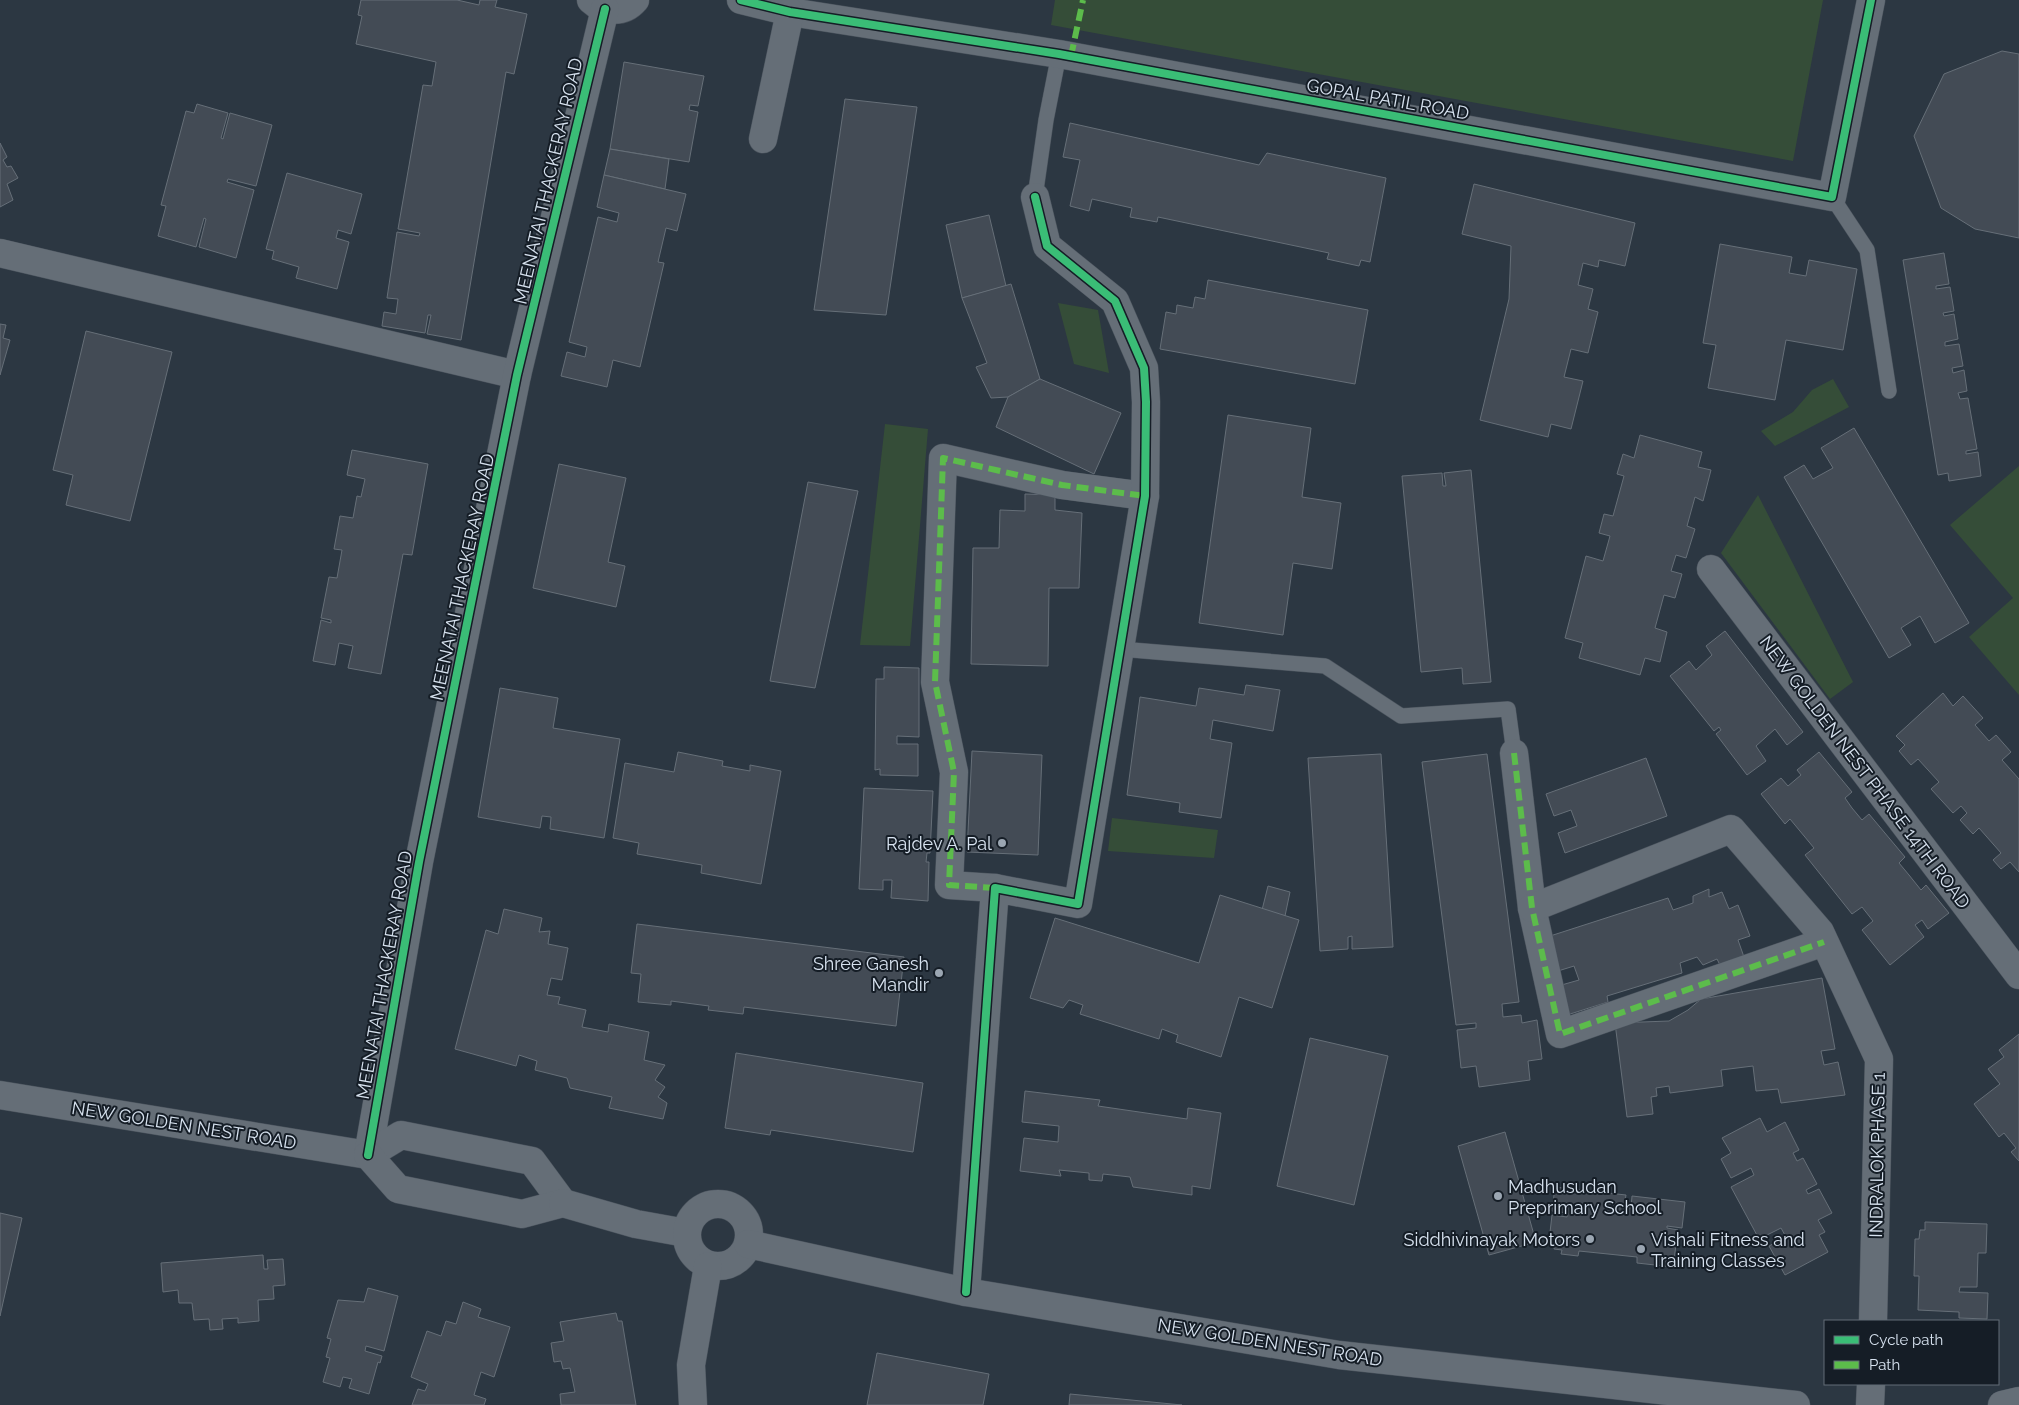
<svg xmlns="http://www.w3.org/2000/svg" width="2019" height="1405" font-family="Raleway,sans-serif">
	<rect width="100%" height="100%" fill="#2c3742"/>
	<!-- green -->
	<g fill="#354d38">
		<path d="M1055,0H1823L1793,161L1051,25Z"/>
		<path d="M1058,303L1098,310L1109,373L1074,364Z"/>
		<path d="M1833,379L1849,407L1775,446L1761,431L1793,412L1812,390Z"/>
		<path d="M885,424L928,429L910,646L860,645Z"/>
		<path d="M2019,466V695L1969,637L2013,598L1950,525Z"/>
		<path d="M1758,495L1853,682L1830,699L1721,553Z"/>
		<path d="M1112,818L1218,830L1214,858L1108,851Z"/>
	</g>
	<!-- building -->
	<g fill="#434b55" stroke="#666f78">
		<path d="M361,0H457L479,5L480,0H497L495,7L527,14L514,74L506,72L461,340L427,334L431,315H428L425,333L382,326L384,312L396,314L398,299L387,298L397,232L419,236L420,233L398,229L423,85L432,86L436,62L356,44L362,16L358,15Z"/>
		<path d="M2002,51L2019,54V238L1975,229L1941,208L1914,136L1944,74Z"/>
		<path d="M624,62L704,76L698,106L690,105L689,110L698,112L689,162L610,149Z"/>
		<path d="M845,99L917,107L886,315L814,310Z"/>
		<path d="M197,104L228,113L221,138L223,139L230,113L272,125L256,186L228,179L227,182L254,190L236,258L199,247L206,219L204,218L196,247L158,236L166,206L161,205L186,111L194,113Z"/>
		<path d="M1070,123L1259,165L1267,153L1386,178L1370,262L1361,260L1359,266L1327,259L1329,253L1158,217L1157,222L1130,217L1132,208L1092,199L1089,211L1070,206L1080,160L1063,157Z"/>
		<path d="M0,143L7,157L3,160L7,167L11,166L18,178L7,184L13,200L0,207Z"/>
		<path d="M610,149L669,159L665,189L604,175Z"/>
		<path d="M287,173L362,194L351,234L338,230L336,238L349,242L337,289L296,278L299,267L272,259L274,251L266,249Z"/>
		<path d="M604,175L686,194L677,231L666,228L658,262L664,263L640,367L613,360L607,387L561,376L567,352L585,357L587,347L569,342L598,217L617,222L619,213L597,207Z"/>
		<path d="M1474,184L1635,223L1625,266L1599,260L1598,267L1583,263L1578,285L1593,289L1588,309L1598,312L1588,353L1571,349L1564,377L1583,381L1571,429L1551,424L1548,437L1480,420L1509,299L1511,246L1462,234Z"/>
		<path d="M989,215L1006,286L962,298L946,225Z"/>
		<path d="M1720,244L1792,257L1789,273L1806,276L1809,260L1857,269L1843,350L1786,340L1775,400L1708,388L1716,345L1703,343Z"/>
		<path d="M1944,253L1949,284L1936,286V289L1950,287L1954,311L1943,313L1944,316L1954,314L1958,339L1945,342V346L1959,344L1963,366L1952,368L1953,373L1964,370L1967,391L1958,393L1960,399L1968,398L1977,449L1966,451V454L1978,452L1981,476L1949,481L1948,473L1938,475L1903,260Z"/>
		<path d="M1208,280L1368,310L1355,384L1160,349L1166,312L1176,314L1177,305L1193,308L1195,297L1205,299Z"/>
		<path d="M1011,284L1040,379L1008,397L991,398L976,367L987,363L962,298Z"/>
		<path d="M0,324L6,325L3,338L10,340L0,375Z"/>
		<path d="M86,331L172,352L130,521L66,505L73,475L53,470Z"/>
		<path d="M1040,379L1121,413L1094,474L996,427L1008,397Z"/>
		<path d="M1228,415L1311,428L1302,497L1341,503L1332,569L1293,563L1283,635L1199,623Z"/>
		<path d="M1854,428L1969,623L1935,643L1920,616L1901,628L1911,645L1889,658L1784,477L1804,465L1813,479L1833,468L1821,448Z"/>
		<path d="M1640,435L1702,452L1698,467L1711,470L1703,501L1695,497L1687,526L1695,529L1686,558L1676,555L1671,571L1682,574L1675,598L1664,595L1655,628L1667,632L1660,662L1645,658L1640,675L1579,658L1583,643L1565,638L1586,556L1603,561L1610,536L1599,533L1604,514L1613,516L1624,476L1617,474L1623,454L1634,458Z"/>
		<path d="M352,450L428,464L412,555L403,554L381,674L348,668L353,646L339,643L335,665L313,661L321,620L331,623V620L321,618L329,577L337,578L342,550L334,549L340,516L353,518L357,496L361,497L365,479L347,475Z"/>
		<path d="M559,464L626,478L608,562L625,566L616,607L533,588Z"/>
		<path d="M1471,470L1491,682L1463,684L1462,668L1421,672L1402,476L1442,473L1443,486H1446L1444,473Z"/>
		<path d="M808,482L858,491L815,688L770,681Z"/>
		<path d="M1025,494L1055,495V510L1082,513L1079,588H1049L1048,666L971,664L973,548H999L1000,510L1025,511Z"/>
		<path d="M1725,631L1803,732L1787,745L1775,729L1756,746L1766,761L1747,775L1716,734L1721,730L1719,727L1714,731L1670,676L1689,661L1696,670L1712,655L1706,646Z"/>
		<path d="M884,667L919,668V737L897,736V744H918V776L880,775V769L875,770L876,679H884Z"/>
		<path d="M1246,685L1280,690L1273,731L1213,720L1210,739L1232,743L1221,818L1179,812L1180,803L1127,795L1140,697L1196,706L1199,688L1244,695Z"/>
		<path d="M500,688L558,698L553,728L620,739L604,838L550,829L551,817L542,816L540,828L478,817Z"/>
		<path d="M1943,693L1953,706L1963,696L1983,718L1975,725L1989,741L1996,735L2011,752L2002,760L2019,779V872L2010,862L2001,869L1993,860L2001,853L1979,828L1973,834L1960,820L1967,813L1961,806L1953,813L1931,789L1939,782L1918,759L1911,765L1899,751L1905,745L1896,736Z"/>
		<path d="M972,751L1042,755L1038,855L967,852Z"/>
		<path d="M678,752L723,761L722,766L750,771V765L781,771L761,884L701,873L702,865L637,854L639,843L613,838L625,763L674,772Z"/>
		<path d="M1819,752L1852,792L1845,798L1852,808L1862,820L1869,814L1905,857L1899,863L1909,875L1921,890L1926,885L1949,913L1928,929L1922,920L1915,925L1924,937L1890,965L1862,930L1873,921L1862,907L1852,914L1805,855L1814,848L1790,819L1785,824L1761,794L1781,778L1788,786L1801,775L1797,770Z"/>
		<path d="M1381,754L1393,947L1352,949V936L1348,937V949L1320,951L1308,758Z"/>
		<path d="M1487,754L1519,1002L1502,1004L1503,1017L1521,1015L1522,1023L1537,1020L1542,1059L1528,1061L1530,1080L1479,1087L1476,1066L1461,1068L1457,1030L1476,1028V1023L1456,1025L1422,762Z"/>
		<path d="M1646,758L1667,816L1565,853L1558,833L1577,826L1571,810L1554,816L1546,794Z"/>
		<path d="M864,788L933,791L930,853H927L926,862H929L928,901L891,898L892,880H883V890L859,889Z"/>
		<path d="M1268,886L1290,892L1285,916L1262,910Z"/>
		<path d="M1709,889V897L1722,892L1729,909L1738,905L1750,936L1738,940L1744,957L1720,965L1717,959L1703,965L1697,957L1680,963L1682,973L1607,996L1608,1002L1567,1015L1558,986L1579,980L1574,966L1558,971L1547,937L1668,898L1673,910L1679,908L1693,903V896Z"/>
		<path d="M1220,895L1299,920L1272,1008L1239,997L1221,1057L1176,1042L1178,1035L1162,1029L1159,1039L1080,1014L1083,1005L1069,1000L1063,1008L1030,998L1055,918L1199,963Z"/>
		<path d="M504,909L542,918L539,932L550,931L548,944L568,948L562,980L551,978L547,995L560,997L558,1004L586,1010L582,1027L608,1032L609,1024L649,1032L644,1060L665,1065L655,1080L665,1087L658,1097L667,1103L663,1119L609,1108L612,1097L570,1088L567,1078L535,1070L537,1061L519,1055L516,1066L455,1049L486,930L498,934Z"/>
		<path d="M637,924L904,957L896,1026L744,1007L743,1014L708,1010L709,1006L671,1001V1005L638,1002L641,974L631,973Z"/>
		<path d="M1822,978L1835,1049L1821,1051L1824,1065L1838,1062L1845,1095L1781,1103L1778,1089L1756,1091L1753,1066L1721,1070L1723,1086L1670,1093L1669,1086L1656,1088L1657,1096L1651,1097L1653,1114L1627,1117L1615,1023L1669,1021L1688,1010L1701,999Z"/>
		<path d="M2019,1034V1161L2011,1152L2016,1148L2004,1133L1999,1137L1974,1104L2000,1084L1988,1069L2004,1057L1999,1050Z"/>
		<path d="M1310,1038L1388,1056L1354,1205L1277,1186Z"/>
		<path d="M736,1053L923,1083L913,1152L771,1130L770,1135L725,1128Z"/>
		<path d="M1025,1091L1100,1100L1098,1106L1187,1119L1188,1108L1221,1113L1210,1189L1192,1186V1195L1133,1187L1130,1177L1103,1174L1102,1181L1089,1180V1173L1059,1170L1061,1176L1020,1171L1024,1138L1058,1142L1059,1126L1022,1122Z"/>
		<path d="M1760,1118L1767,1132L1785,1122L1799,1150L1793,1153L1797,1161L1803,1158L1817,1184L1806,1190L1808,1194L1819,1189L1832,1213L1818,1220L1825,1232L1819,1235L1828,1252L1785,1275L1769,1246L1786,1237L1781,1228L1759,1239L1731,1187L1754,1175L1751,1168L1731,1178L1721,1159L1731,1153L1722,1138Z"/>
		<path d="M1505,1132L1536,1242L1489,1255L1458,1146Z"/>
		<path d="M1555,1187L1626,1195L1624,1207L1631,1208L1632,1196L1685,1202L1682,1228L1667,1226V1228L1678,1230L1673,1267L1637,1263V1257L1579,1251L1578,1256L1561,1254L1562,1250L1554,1249L1555,1242L1549,1241L1552,1215L1567,1217L1568,1213L1552,1211Z"/>
		<path d="M0,1213L22,1218L0,1316Z"/>
		<path d="M1925,1222L1987,1224L1986,1253H1978L1977,1287H1960L1959,1292L1988,1293L1987,1319L1959,1318V1312L1918,1310L1919,1276H1914L1915,1239H1919L1920,1230H1925Z"/>
		<path d="M263,1255L264,1269H268L267,1260L283,1259L285,1285L273,1286L274,1299L258,1300L259,1321L238,1323V1318L222,1319L223,1329L210,1330L209,1319L194,1320L192,1303H179L178,1290L163,1292L161,1263Z"/>
		<path d="M368,1288L398,1296L384,1351L366,1346L365,1351L382,1356L380,1363L378,1362L369,1394L349,1388L352,1379L343,1377L340,1387L323,1382L330,1358L326,1357L331,1339L327,1338L338,1300L364,1302Z"/>
		<path d="M463,1302L481,1309L478,1317L510,1327L494,1377L481,1372L474,1395L486,1399L484,1405H412L418,1389L425,1391L428,1384L411,1377L427,1331L441,1336L446,1321L456,1324Z"/>
		<path d="M616,1313L618,1321H622L636,1405H561L560,1394L575,1392L570,1368L563,1369L561,1361L554,1362L551,1343L564,1341L560,1322Z"/>
		<path d="M877,1353L989,1374L983,1405H867Z"/>
		<path d="M1070,1394L1182,1405H1069Z"/>
	</g>
	<g fill="none" stroke-linecap="round" stroke-linejoin="round">
		<defs>
			<g id="service">
				<path d="M1035,197L1046,120L1059,54"/>
				<path d="M1832,197L1867,250L1889,391"/>
				<path d="M1120,649L1325,666L1401,716L1508,709L1514,753"/>
			</g>
			<g id="minor">
				<path d="M741,0L790,12L1059,54L1832,197L1871,0"/>
				<path d="M763,139L790,12"/>
				<path d="M0,253L517,375"/>
				<path d="M1711,569L2019,975"/>
				<path d="M1514,753L1532,908L1560,1034L1824,942"/>
				<path d="M995,888L949,885L954,772L935,682L943,458L1062,485L1145,496"/>
				<path d="M1532,908L1731,829L1820,932L1879,1059L1873,1321"/>
				<path d="M0,1095L368,1155"/>
				<path d="M966,1292L995,888L1078,904L1145,496L1146,402L1144,368L1115,301L1047,246L1035,197"/>
				<path d="M1870,1405L1871,1384"/>
			</g>
			<g id="tertiary">
				<path d="M591,0C604,12 623,14 635,0"/>
				<path d="M368,1155L419,862L517,375L605,9"/>
				<path d="M368,1155L401,1135L532,1161L563,1203"/>
				<path d="M368,1155L398,1189L522,1214L563,1203"/>
				<path d="M563,1203L636,1224L686,1233"/>
				<circle cx="718" cy="1235" r="31"/>
				<path d="M748,1244L966,1292L1339,1355L1796,1405"/>
				<path d="M693,1405L691,1365L708,1266"/>
			</g>
			<path id="secondary" d="M2002,1405L2019,1401"/>
		</defs>
		<!-- service casing -->
		<use href="#service" stroke="#49525c" stroke-width="16"/>
		<!-- minor casing -->
		<use href="#minor" stroke="#49525c" stroke-width="29"/>
		<!-- tertiary casing -->
		<use href="#tertiary" stroke="#49525c" stroke-width="29"/>
		<!-- secondary casing -->
		<use href="#secondary" stroke="#49525c" stroke-width="29"/>
		<!-- service -->
		<use href="#service" stroke="#656e77" stroke-width="15"/>
		<!-- minor -->
		<use href="#minor" stroke="#656e77" stroke-width="28"/>
		<!-- tertiary -->
		<use href="#tertiary" stroke="#656e77" stroke-width="28"/>
		<!-- secondary -->
		<use href="#secondary" stroke="#656e77" stroke-width="28"/>
		<!-- quiet -->
		<g stroke="#5cbc4b" stroke-width="6" stroke-dasharray="12 6" stroke-linecap="butt">
			<path d="M1071,56L1083,0"/>
			<path d="M1514,753L1532,908L1560,1034L1824,942"/>
			<path d="M995,888L949,885L954,772L935,682L943,458L1062,485L1145,496"/>
		</g>
		<defs>
			<g id="cycleway">
				<path d="M741,0L790,12L1059,54L1832,197L1871,0"/>
				<path d="M368,1155L419,862L517,375L605,9"/>
				<path d="M966,1292L995,888L1078,904L1145,496L1146,402L1144,368L1115,301L1047,246L1035,197"/>
			</g>
		</defs>
		<!-- cycleway casing -->
		<use href="#cycleway" stroke="#151d26" stroke-width="11"/>
		<!-- cycleway -->
		<use href="#cycleway" stroke="#3abd76" stroke-width="8"/>
	</g>
	<!-- markers -->
	<g fill="#9ba6b2" stroke="#151d26" stroke-width="2">
		<circle cx="1002" cy="843" r="5"/>
		<circle cx="939" cy="973" r="5"/>
		<circle cx="1498" cy="1196" r="5"/>
		<circle cx="1590" cy="1239" r="5"/>
		<circle cx="1641" cy="1249" r="5"/>
	</g>
	<g text-anchor="middle" dominant-baseline="central" stroke-width="4" stroke-linejoin="round" paint-order="stroke">
		<!-- street labels -->
		<g font-size="18" fill="#d7e2ef" stroke="#151d26">
			<text transform="translate(1388 99) rotate(10)">GOPAL PATIL ROAD</text>
			<text transform="translate(548 181) rotate(-77)">MEENATAI THACKERAY ROAD</text>
			<text transform="translate(462 577) rotate(-78)">MEENATAI THACKERAY ROAD</text>
			<text transform="translate(1865 772) rotate(53)">NEW GOLDEN NEST PHASE 14TH ROAD</text>
			<text transform="translate(384 975) rotate(-80)">MEENATAI THACKERAY ROAD</text>
			<text transform="translate(184 1125) rotate(9)">NEW GOLDEN NEST ROAD</text>
			<text transform="translate(1877 1155) rotate(-89)">INDRALOK PHASE 1</text>
			<text transform="translate(1270 1342) rotate(9)">NEW GOLDEN NEST ROAD</text>
		</g>
		<!-- poi labels -->
		<g font-size="18" fill="#d7e2ef" stroke="#151d26" text-anchor="end">
			<text x="992" y="843">Rajdev A. Pal</text>
			<text x="929" y="963">Shree Ganesh<tspan x="929" dy="21">Mandir</tspan></text>
			<text x="1508" y="1186" text-anchor="start">Madhusudan<tspan x="1508" dy="21">Preprimary School</tspan></text>
			<text x="1580" y="1239">Siddhivinayak Motors</text>
			<text x="1651" y="1239" text-anchor="start">Vishali Fitness and<tspan x="1651" dy="21">Training Classes</tspan></text>
		</g>
	</g>
	<!-- legend -->
	<rect x="1824" y="1320" width="175" height="65" fill="#151d26" stroke="#636c76"/>
	<rect x="1834" y="1336" width="25" height="8" fill="#3abd76" stroke="#636c76"/>
	<text x="1869" y="1345" font-size="15" fill="#d7e2ef">Cycle path</text>
	<rect x="1834" y="1361" width="25" height="8" fill="#5cbc4b" stroke="#636c76"/>
	<text x="1869" y="1370" font-size="15" fill="#d7e2ef">Path</text>
</svg>
